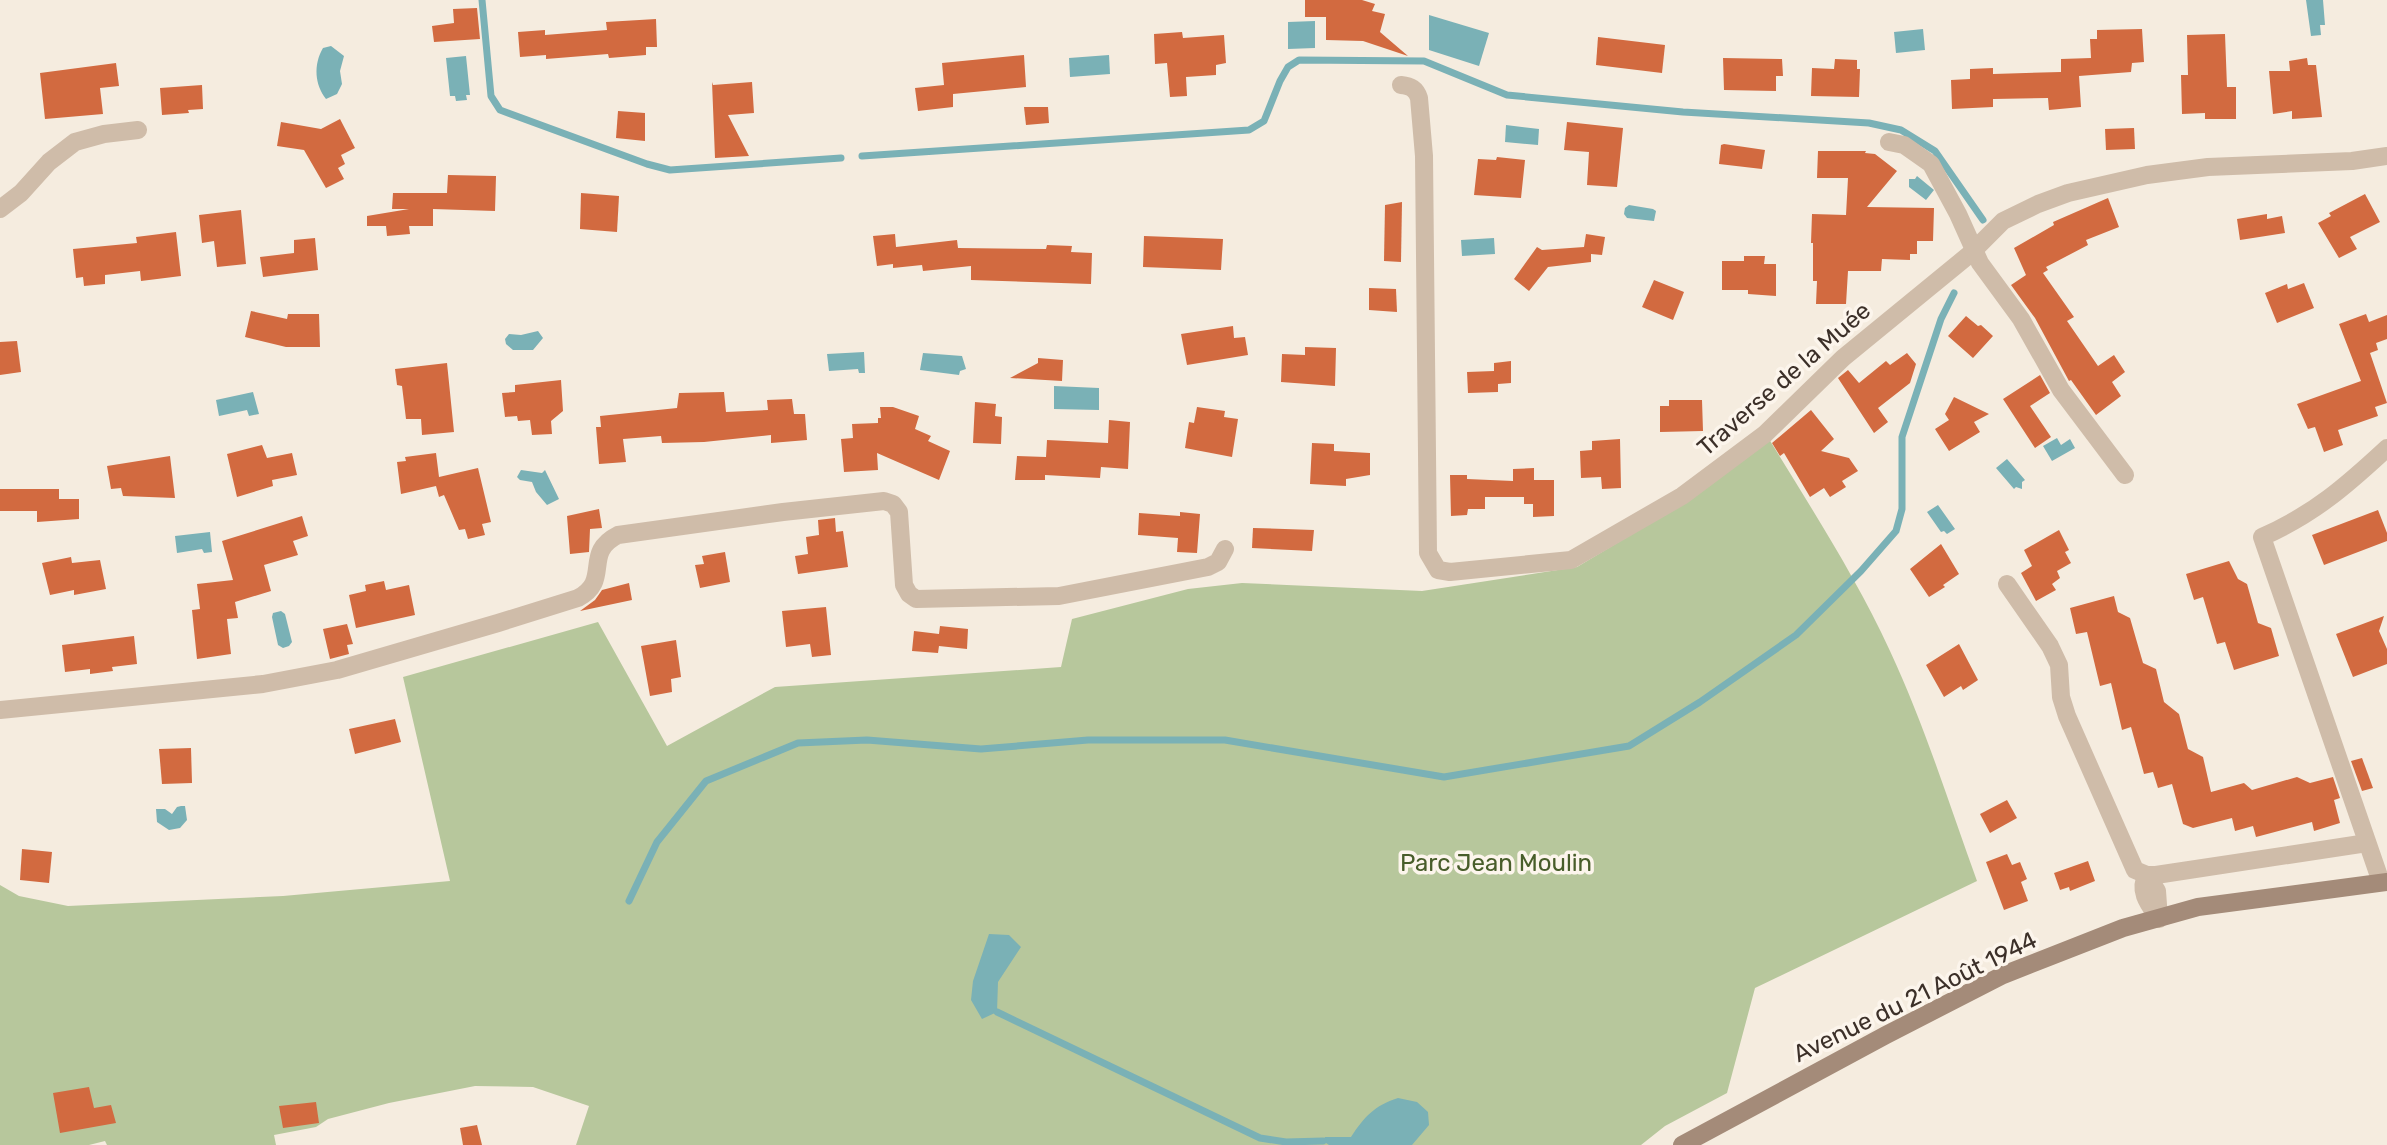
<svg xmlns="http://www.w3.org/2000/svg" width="2387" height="1145" font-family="Rubik,sans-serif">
	<rect width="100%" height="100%" fill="#f5ecdf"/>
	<!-- green -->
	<path fill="#b7c79c" d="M1769,439C1811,508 1856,577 1890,651C1925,726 1949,804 1977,881L1755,988L1727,1093L1665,1126L1641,1145H576L589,1106L533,1087L475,1086L389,1103L328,1119L316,1127L274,1135L276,1145H107L105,1141L89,1145H0V885L19,896L68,906L283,896L450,881L403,677L598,622L667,746L775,687L1061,667L1072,619L1188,589L1242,583L1422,591L1577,567L1679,506Z"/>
	<!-- water -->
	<g fill="#7ab1b6">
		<path d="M2306,0H2323L2325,25H2320L2321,35L2311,36Z"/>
		<path d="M1429,15L1489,33L1479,66L1429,50Z"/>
		<path d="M1315,21V48L1288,49V22Z"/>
		<path d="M1923,29L1925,50L1896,53L1894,32Z"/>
		<path d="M331,46L344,56L340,71L342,84L337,94L326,99C315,85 313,65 323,48Z"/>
		<path d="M1109,55L1110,74L1070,77L1069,58Z"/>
		<path d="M466,56L470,95H466L467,100L456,101L455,96H450L446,58Z"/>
		<path d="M1506,125L1539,129L1538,145L1505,142Z"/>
		<path d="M1917,176L1934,190L1926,200L1909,187V179H1915Z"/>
		<path d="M1629,205L1653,209L1656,211L1654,221L1627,218L1624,214L1625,208Z"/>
		<path d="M1494,238L1495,254L1462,256L1461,240Z"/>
		<path d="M538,331L543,338L533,350H513L506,344L505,339L509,334L521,335Z"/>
		<path d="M864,352L865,373H859L858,369L829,371L827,354Z"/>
		<path d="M923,353L962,356L966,369L960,371L959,375L920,370Z"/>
		<path d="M1054,386L1099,388V410L1054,409Z"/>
		<path d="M253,392L259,414L249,416L247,410L219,416L216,400Z"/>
		<path d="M2057,438L2061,445L2070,439L2075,448L2052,461L2043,446Z"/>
		<path d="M2007,459L2025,480L2022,482V489L2016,487L2014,489L1996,468Z"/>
		<path d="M521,470L542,473L545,470L559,499L547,505L536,492L532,482L520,480L517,477Z"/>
		<path d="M1938,505L1955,529L1947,534L1944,531L1941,532L1927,512Z"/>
		<path d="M210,532L212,552L204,553L202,549L177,553L175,536Z"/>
		<path d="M281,611L285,614L292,642L289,646L283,648L278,645L272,617L273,613Z"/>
		<path d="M181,806H185L187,820L180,828L169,830L157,822L156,809H165L172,814L177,807Z"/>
		<path d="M989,934L1009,935L1021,947L998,982L997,1012L982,1019L971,1000L973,981Z"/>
		<path d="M1398,1098L1417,1102L1428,1112L1429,1125L1412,1145H1329L1323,1141L1325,1137H1351C1365,1116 1374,1106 1398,1098Z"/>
	</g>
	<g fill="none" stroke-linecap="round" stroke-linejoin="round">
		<!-- stream -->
		<g stroke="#7ab1b6" stroke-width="7">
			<path d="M482,0L491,96L500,110L647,164L670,170L841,158"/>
			<path d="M862,156L1249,130L1264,121L1280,81L1288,67L1299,60L1424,61L1507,95L1683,112L1869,123L1901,130L1935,151L1983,220"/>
			<path d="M629,901L657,842L706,781L798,743L867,740L981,749L1088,740H1225L1444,777L1629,746L1700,702L1796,635L1861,571L1896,531L1902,509V437L1941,319L1954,293"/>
			<path d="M997,1012L1260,1138L1286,1142L1323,1141"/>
		</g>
	</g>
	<!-- building -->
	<g fill="#d26a40">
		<path d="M1305,0H1362L1375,4L1372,11L1385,14L1380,32L1408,56L1363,41L1326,40V17H1305Z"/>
		<path d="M477,8L480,39L434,42L432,26L454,23L453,9Z"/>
		<path d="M656,19L657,47H646V55L609,58L608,54L546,59V55L520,57L518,32L545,30V35L607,30L606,22Z"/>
		<path d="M2142,29L2144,62L2132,63L2131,72L2079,76L2081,107L2049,110L2048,98L1993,99V107L1952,109L1951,80L1970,79V69L1993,68V74L2061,72V59L2091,58L2090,39H2097V30Z"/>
		<path d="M1182,32L1183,38L1224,35L1226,63L1216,65V75L1186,77L1187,96L1170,97L1167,63L1155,64L1154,34Z"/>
		<path d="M2225,34L2227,87H2236V119H2205V113L2182,114L2181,75H2188L2187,35Z"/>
		<path d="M1598,37L1665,45L1662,73L1596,65Z"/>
		<path d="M1024,55L1026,87L953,94V107L918,111L915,88L944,85L942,63Z"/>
		<path d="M1723,58L1782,59L1783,76H1776V91L1724,90Z"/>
		<path d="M2307,58L2308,65H2316L2322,117L2292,119V111L2273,114L2269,71H2290L2289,61Z"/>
		<path d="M1835,59L1857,60V69H1860L1859,97L1811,96L1812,68L1834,69Z"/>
		<path d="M116,63L119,86L100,88L103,114L45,119L40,73Z"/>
		<path d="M712,82L713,85L752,82L754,113L728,115L749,156L715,158Z"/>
		<path d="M202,85L203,109L188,110L189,113L162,115L160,88Z"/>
		<path d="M1024,107H1048L1049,123L1026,125Z"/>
		<path d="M618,111L645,113V141L616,138Z"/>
		<path d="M340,119L355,148L341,155L345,164L338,168L344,179L326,188L304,150L277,146L281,122L321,129Z"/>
		<path d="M1567,122L1623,128L1617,187L1587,185L1589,152L1564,150Z"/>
		<path d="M2134,128L2135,149L2106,150L2105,129Z"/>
		<path d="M1724,144L1765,150L1762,169L1719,164L1721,145Z"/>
		<path d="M1818,151H1866L1865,153L1875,154L1897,171L1867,207L1934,208L1933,241H1917V254H1910V260L1882,259L1881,271H1848L1846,304H1816L1817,281H1813V243H1811L1812,214L1846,215L1848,178H1817Z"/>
		<path d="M1497,157L1525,160L1521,198L1474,195L1478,159L1496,160Z"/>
		<path d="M448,175L496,176L495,211L433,209V226H409L410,234L387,236L386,226H367V216L409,209H392L393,193H447Z"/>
		<path d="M581,193L619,196L617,232L580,229Z"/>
		<path d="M2365,194L2380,222L2350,237L2357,249L2339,258L2318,223L2331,216L2329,213Z"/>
		<path d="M2108,198L2119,227L2086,240L2088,245L2046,267L2048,270L2043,273L2074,317L2067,321L2098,366L2114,355L2125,372L2112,382L2121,396L2096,415L2071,380L2069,381L2035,318L2011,285L2026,275L2014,248L2054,225L2053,222Z"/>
		<path d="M1402,202L1401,262L1384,261L1385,205Z"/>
		<path d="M241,210L246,264L217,267L214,241L202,243L199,215Z"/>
		<path d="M2267,214V219L2282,216L2285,233L2240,240L2237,219Z"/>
		<path d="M176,232L181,276L141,281L140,271L105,275V284L84,286L83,277L76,278L73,249L137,243L136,237Z"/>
		<path d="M895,234L896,247L957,240L958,248L1046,249L1047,245L1072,246L1071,252L1092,253L1091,284L971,280V266L923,271L922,265L893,268V264L877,266L873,236Z"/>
		<path d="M1586,234L1605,237L1602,255L1591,254V262L1548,267L1529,291L1514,279L1537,247L1542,250L1584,247Z"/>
		<path d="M1144,236L1223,239L1221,270L1143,267Z"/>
		<path d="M315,238L318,270L263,277L260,257L294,253V240Z"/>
		<path d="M1744,256H1765L1764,264H1776V296L1748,294V290H1722V261H1744Z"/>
		<path d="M1654,280L1684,292L1673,320L1642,307Z"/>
		<path d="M2304,283L2314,308L2277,323L2265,293L2287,284L2288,289Z"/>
		<path d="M1369,288L1396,289L1397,312L1369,310Z"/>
		<path d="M251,311L287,319L288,314H319L320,347H286L245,337Z"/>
		<path d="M2366,314L2369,322L2387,315V339L2376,343L2378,350L2370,353L2387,403L2375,407L2378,416L2338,430L2343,445L2324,452L2315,427L2308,429L2297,404L2361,381L2339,324Z"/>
		<path d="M1966,316L1978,326L1981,325L1993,336L1973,358L1948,336Z"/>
		<path d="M1233,326L1234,338L1245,337L1248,355L1187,365L1181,334Z"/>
		<path d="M17,341L21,372L0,375V342Z"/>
		<path d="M1305,347L1336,348L1335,386L1281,382L1282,354L1305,355Z"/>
		<path d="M1907,353L1916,364L1910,383L1878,408L1888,422L1874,433L1838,378L1848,370L1859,383L1886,361L1890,365Z"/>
		<path d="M1038,358L1063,360L1062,381L1010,378L1038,363Z"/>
		<path d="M1511,361V383L1498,384V392L1468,393L1467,372L1494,371V363Z"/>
		<path d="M447,363L454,432L422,435L421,419H406L402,386L397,385L395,369Z"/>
		<path d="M2040,375L2050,393L2030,406L2051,437L2035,448L2003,399Z"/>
		<path d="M561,380L563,411L551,421L552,434L532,435L530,420L518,421L517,416L505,417L502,393L515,392V385Z"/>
		<path d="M724,392L726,412L768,410L767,400L792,399L794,414H805L807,440L771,443V435L704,442L662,443L661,436L623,439L626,462L599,464L596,427H601L600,416L677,408L679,393Z"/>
		<path d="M1954,397L1989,414L1974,422L1980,432L1949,451L1935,429L1949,420L1945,414Z"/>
		<path d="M1669,400H1702L1703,431L1660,432V406H1669Z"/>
		<path d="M975,402L996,404L995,416L1002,417L1001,444L973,443Z"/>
		<path d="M880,407H893L919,416L915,429L931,436L928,441L950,451L939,480L877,453L878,470L844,472L841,439L853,438L852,424L878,423V418H881Z"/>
		<path d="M1197,407L1225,411L1224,417L1238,419L1232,457L1185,448L1189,422L1194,423Z"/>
		<path d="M1811,410L1834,439L1821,451L1849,458L1858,471L1842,481L1846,487L1830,497L1824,488L1810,497L1784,453L1780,456L1772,443Z"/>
		<path d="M1109,420L1130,422L1128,469L1101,467L1100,478L1045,475V480H1015L1017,456L1046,457L1047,440L1108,443Z"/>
		<path d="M1620,439L1621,488L1602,489L1601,477L1581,478L1580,451L1592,450V441Z"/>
		<path d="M1312,443L1334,444V451L1370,453V475L1346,479V486L1310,484Z"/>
		<path d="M262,445L267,458L292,453L297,475L272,480L273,486L237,497L227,454Z"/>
		<path d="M436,453L439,477L478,468L491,522L482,524L485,535L468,539L465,529L459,530L444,495L439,497L436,486L401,494L397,462L406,461L405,457Z"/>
		<path d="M170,456L175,498L123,496L121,488L111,489L107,466Z"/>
		<path d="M1534,468V480H1554V516L1533,517V504H1524V497H1485V509H1468L1467,515L1451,516L1450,475H1467V479L1513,481V469Z"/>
		<path d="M0,489H59V499H79V519L37,522V511H0Z"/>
		<path d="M599,509L602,528L590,529L589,552L570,554L567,516Z"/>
		<path d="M2378,510L2387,533V541L2324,565L2312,535Z"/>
		<path d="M1180,512L1200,514L1197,553L1177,552L1178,538L1138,535L1139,513L1180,516Z"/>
		<path d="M302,516L308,536L293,541L298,555L264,565L271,591L235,602L238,618L227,619L231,654L197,659L192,610L200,609L197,584L233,580L222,541Z"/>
		<path d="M835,518L836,532L843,531L848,567L798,574L795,556L808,554L806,537L819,535L818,520Z"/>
		<path d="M1253,528L1314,530L1312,551L1252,548Z"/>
		<path d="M2059,530L2069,550L2065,552L2071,563L2057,571L2060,578L2052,584L2056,590L2036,601L2021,573L2032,566L2024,550Z"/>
		<path d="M1941,544L1959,574L1943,585L1945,587L1929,597L1910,569Z"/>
		<path d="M725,552L730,582L700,588L695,565L704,564L702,556Z"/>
		<path d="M71,557L72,563L100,560L106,589L74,595V590L50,595L42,563Z"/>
		<path d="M2229,561L2238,579L2247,584L2258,623L2271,628L2279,656L2234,670L2225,642L2217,644L2203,597L2194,600L2186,574Z"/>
		<path d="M384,581L386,590L409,585L415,615L356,628L349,595L366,591L365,585Z"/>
		<path d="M629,583L632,600L580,611L595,600L602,590Z"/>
		<path d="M2114,596L2118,612L2130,618L2143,663L2156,669L2164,702L2179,714L2188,749L2203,757L2211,792L2244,783L2252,790L2297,777L2310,783L2333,777L2340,798L2334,800L2340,823L2314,831L2312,822L2256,837L2253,826L2235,831L2232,818L2193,828L2183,824L2172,784L2158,788L2153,772L2144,774L2131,727L2122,730L2111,683L2100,686L2087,632L2076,634L2070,608Z"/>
		<path d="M826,607L831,655L812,657L810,644L786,647L782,611Z"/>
		<path d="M2384,616L2379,631L2387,649V664L2353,677L2336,634Z"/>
		<path d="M347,624L353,644L347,645L349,654L330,659L323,629Z"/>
		<path d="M940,626L968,629L967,649L939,646L938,653L912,651L914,631L939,634Z"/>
		<path d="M134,636L137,664L112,667L113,671L90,674V669L65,672L62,645Z"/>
		<path d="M676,640L681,677L671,679L672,692L650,696L641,646Z"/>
		<path d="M1959,644L1978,680L1963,690L1961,686L1944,697L1926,665Z"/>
		<path d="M395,719L401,742L355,754L349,729Z"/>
		<path d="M191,748L192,783L162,784L159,749Z"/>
		<path d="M2362,758L2373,788L2362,791L2351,761Z"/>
		<path d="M2007,800L2017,818L1990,833L1980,814Z"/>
		<path d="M22,849L52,852L49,883L20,880Z"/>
		<path d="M2007,854L2012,865L2020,862L2027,879L2021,882L2028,901L2004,910L1986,862Z"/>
		<path d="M2088,861L2095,881L2070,891L2069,887L2060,890L2054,873Z"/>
		<path d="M89,1087L94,1108L111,1105L116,1123L60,1133L53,1093Z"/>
		<path d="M316,1102L319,1123L283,1128L279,1106Z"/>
		<path d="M477,1125L482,1145H463L460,1128Z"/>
	</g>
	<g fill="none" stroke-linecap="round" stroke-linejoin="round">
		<!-- street -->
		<g stroke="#cfbca9" stroke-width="18">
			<path d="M1401,85C1411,86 1416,89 1419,98L1424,156L1428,553L1438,570L1450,572L1571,560L1682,496L1765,434L1843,358L1970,254L2003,221L2038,204L2068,193L2147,175L2208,167L2352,161L2387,156"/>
			<path d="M1889,142L1904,145L1931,164L1958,214L1980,263L2021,319L2061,390L2125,475"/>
			<path d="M0,209L21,193L49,162L75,142L104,134L138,130"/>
			<path d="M2007,584L2050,646L2059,665L2061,697L2067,716L2135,870L2147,875H2156L2367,843"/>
			<path d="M0,710L263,684L337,670L498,623L578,598C612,580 582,553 618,535L783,512L884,501L893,504L899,512L904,585L909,594L916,599L1059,596L1208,567L1218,562L1225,549"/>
			<path d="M2147,875L2157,891L2159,919C2150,906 2137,891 2147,875Z"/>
			<path d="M2381,882L2262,537C2314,514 2346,486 2387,448"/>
		</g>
		<!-- secondary -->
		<path stroke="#a48b79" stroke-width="18" d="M1682,1145L1886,1035L2003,975L2123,928L2198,907L2387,882"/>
	</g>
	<g text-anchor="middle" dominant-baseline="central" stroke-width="7" stroke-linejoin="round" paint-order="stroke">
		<!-- street labels -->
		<g font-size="24" fill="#3c3029" stroke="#fcf5ec">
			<text transform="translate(1784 379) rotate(-41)">Traverse de la Muée</text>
			<text transform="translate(1915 997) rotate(-26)">Avenue du 21 Août 1944</text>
		</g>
		<!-- park labels -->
		<g font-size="24" fill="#485d2a" stroke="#fcf5ec">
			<text x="1496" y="863">Parc Jean Moulin</text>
		</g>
	</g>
</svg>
